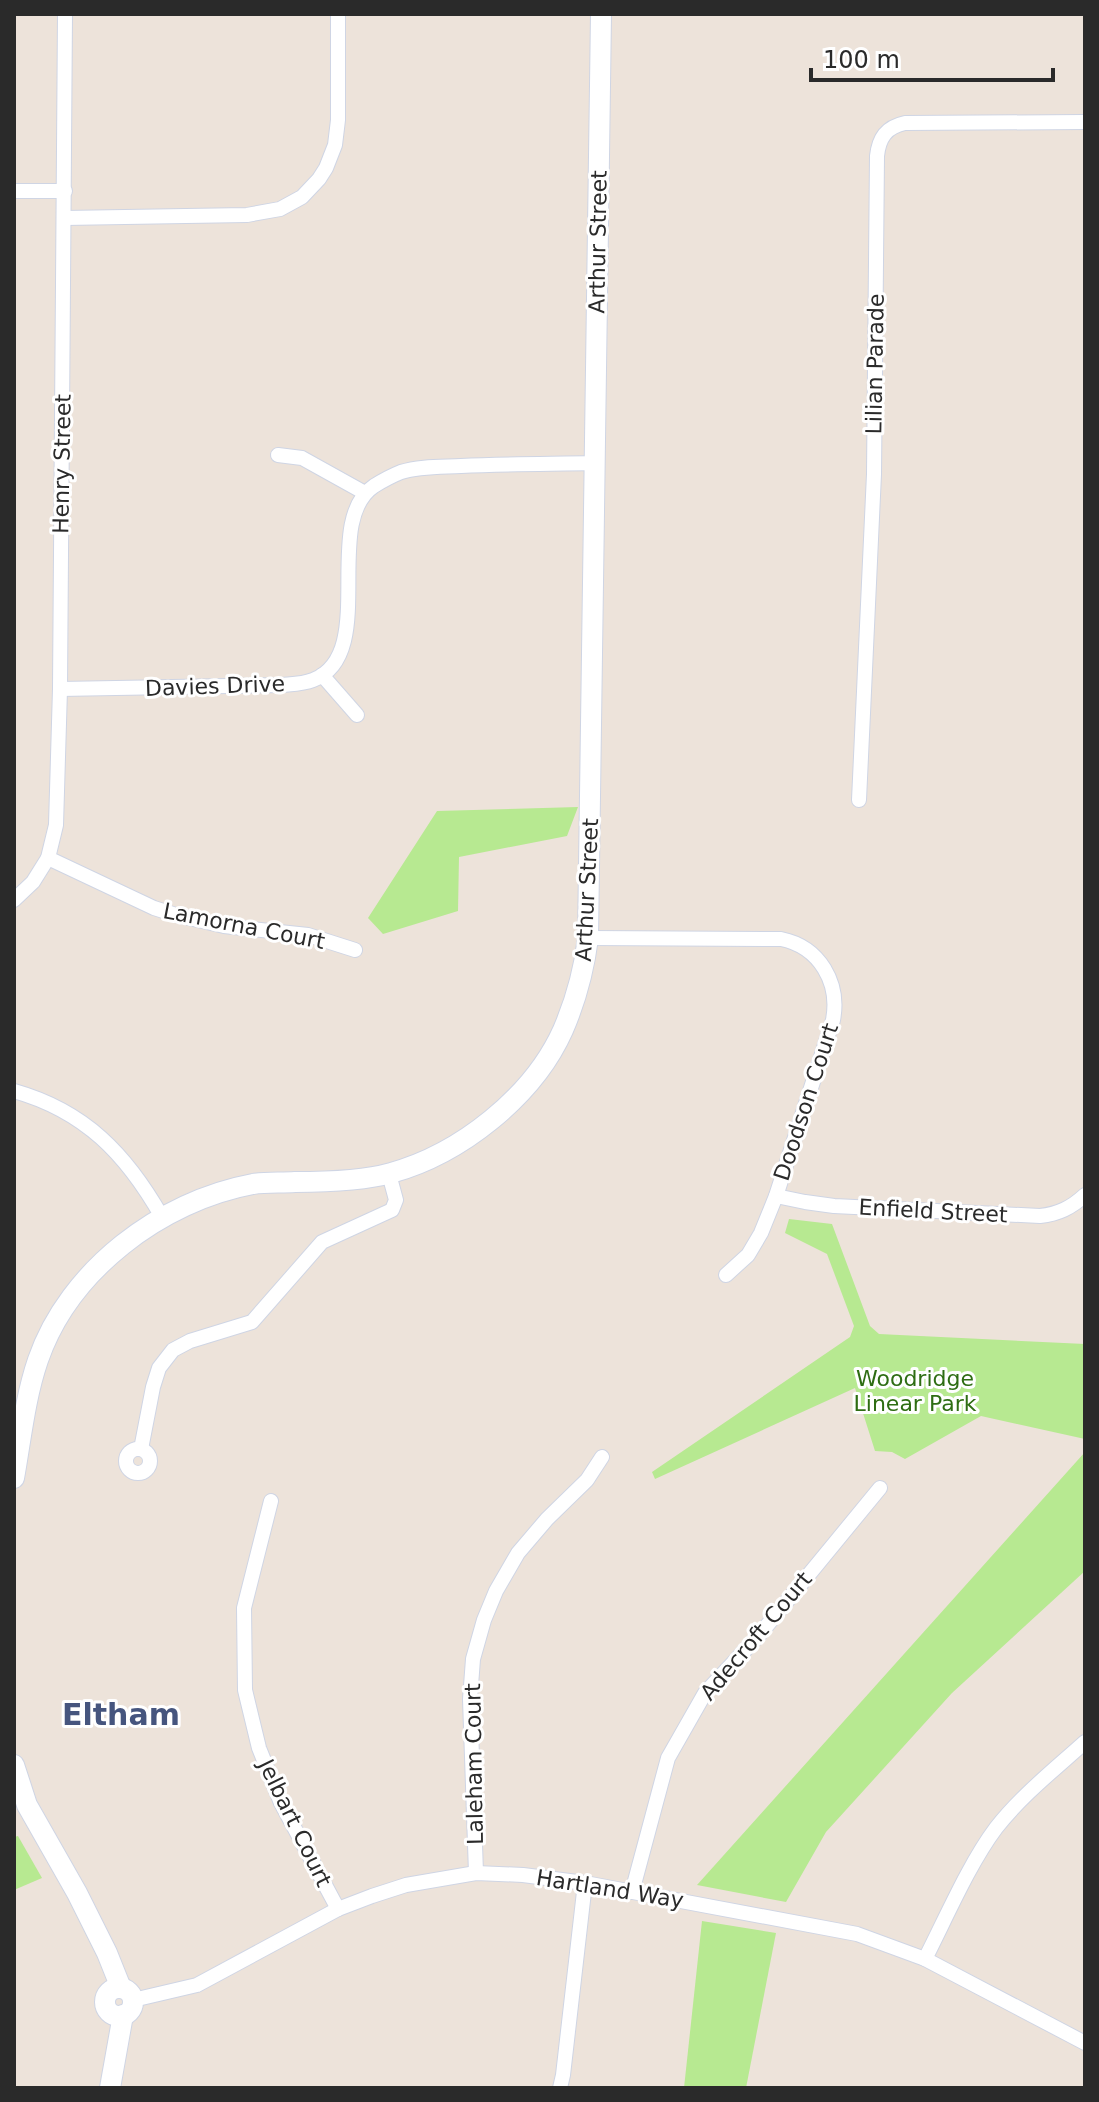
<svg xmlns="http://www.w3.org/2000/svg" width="1099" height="2102" font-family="'DejaVu Sans',sans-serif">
	<rect width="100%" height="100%" fill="#ede3da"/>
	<!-- green -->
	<g fill="#b7e991">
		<path d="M578,807L567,836L459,857L458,911L383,934L368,918L437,811Z"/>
		<path d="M789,1219L832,1224L870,1326L879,1334L1085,1344V1439L981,1416L905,1459L892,1452L875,1451L855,1388L655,1479L652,1472L850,1337L854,1326L827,1254L785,1233Z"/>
		<path d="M1085,1452V1571L952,1693L826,1832L786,1902L697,1885Z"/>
		<path d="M18,1836L42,1878L14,1890V1837Z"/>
		<path d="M702,1921L776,1933L746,2088H684Z"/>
	</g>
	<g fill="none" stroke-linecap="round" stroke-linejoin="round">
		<defs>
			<g id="street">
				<path d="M14,191H65"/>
				<path d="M64,218L247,215L280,209L302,197L319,179L326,168L335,145L338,120V14"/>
				<path d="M278,455L302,458L365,493"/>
				<path d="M322,675L357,715"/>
				<path d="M60,689L282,685C293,684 303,684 313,680C380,654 320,522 374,486C382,481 391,476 401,472C420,466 442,467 461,466C506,464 551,464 596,463"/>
				<path d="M859,800L874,474L877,156C879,138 886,127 905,123L1085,122"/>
				<path d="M48,858L154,908L176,915L224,926L308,935L355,950"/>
				<path d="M14,900L33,882L48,858L56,825L60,689L65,14"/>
				<path d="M588,938L781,939C820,947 840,983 833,1020L776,1196L761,1233L748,1255L726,1275"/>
				<path d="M14,1091C85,1111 126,1154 162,1217"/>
				<path d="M776,1196L805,1202L834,1206L1040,1216C1058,1214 1071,1208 1085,1195"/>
				<circle cx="138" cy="1461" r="12"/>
				<path d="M141,1449L153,1387L159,1368L173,1350L190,1341L252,1322L322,1242L392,1210L396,1200L389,1174"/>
				<path d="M271,1501L244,1608L245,1690L259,1748L281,1803L338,1909"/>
				<path d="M476,1873L470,1699L473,1659L484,1620L496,1591L518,1553L547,1519L587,1480L602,1457"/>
				<path d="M632,1892L668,1758L705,1693L760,1634L880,1488"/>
				<path d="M925,1959C946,1918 969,1864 996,1828C1021,1796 1055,1769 1085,1742"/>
				<path d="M133,2000L197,1985L338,1909L372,1896L406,1885L476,1873L523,1875L585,1883L857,1934L925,1959L1085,2043"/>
				<path d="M560,2088L563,2075L585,1883"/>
			</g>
			<g id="secondary">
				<path d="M14,1478C21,1439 25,1398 38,1360C69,1270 161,1201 253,1184C266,1182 281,1183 295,1182C324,1182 363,1181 391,1173C460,1154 533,1097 563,1030C576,1000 584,970 588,938L601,14"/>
				<path d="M14,1765L27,1805L77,1893L107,1953L121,1988"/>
				<circle cx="119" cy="2002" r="14"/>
				<path d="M110,2088L123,2015"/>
			</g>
		</defs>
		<!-- street casing -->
		<use href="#street" stroke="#cfd5e4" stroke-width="16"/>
		<!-- secondary casing -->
		<use href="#secondary" stroke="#cfd5e4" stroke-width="22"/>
		<!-- street -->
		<use href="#street" stroke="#fff" stroke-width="14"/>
		<!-- secondary -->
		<use href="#secondary" stroke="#fff" stroke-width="20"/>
	</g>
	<g text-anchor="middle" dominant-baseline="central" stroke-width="6" stroke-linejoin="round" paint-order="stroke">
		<!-- street labels -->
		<g font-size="22" fill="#2a2a2a" stroke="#fff">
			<text transform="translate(598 242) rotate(-89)">Arthur Street</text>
			<text transform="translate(875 364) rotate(-89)">Lilian Parade</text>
			<text transform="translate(62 464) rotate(-89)">Henry Street</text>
			<text transform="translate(215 686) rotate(-2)">Davies Drive</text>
			<text transform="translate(587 890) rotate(-87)">Arthur Street</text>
			<text transform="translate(244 926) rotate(11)">Lamorna Court</text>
			<text transform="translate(806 1102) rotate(-72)">Doodson Court</text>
			<text transform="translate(933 1211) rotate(3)">Enfield Street</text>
			<text transform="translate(756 1636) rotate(-50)">Adecroft Court</text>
			<text transform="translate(474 1764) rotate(-91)">Laleham Court</text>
			<text transform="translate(295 1823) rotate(64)">Jelbart Court</text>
			<text transform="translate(610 1889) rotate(9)">Hartland Way</text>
		</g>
		<!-- park labels -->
		<g font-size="22" fill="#2e6d13" stroke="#fff">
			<text x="915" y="1378">Woodridge<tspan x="915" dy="25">Linear Park</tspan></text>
		</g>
		<!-- district labels -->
		<g font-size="30" font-weight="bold" fill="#46557e" stroke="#fff">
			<text x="121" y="1714">Eltham</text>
		</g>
	</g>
	<!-- border -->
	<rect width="1099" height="2102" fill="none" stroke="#2a2a2a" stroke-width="32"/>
	<!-- scale -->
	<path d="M811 68v12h242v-12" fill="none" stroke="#2a2a2a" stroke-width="4"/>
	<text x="823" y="68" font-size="24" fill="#2a2a2a" stroke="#ffffff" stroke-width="6" paint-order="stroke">100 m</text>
</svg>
